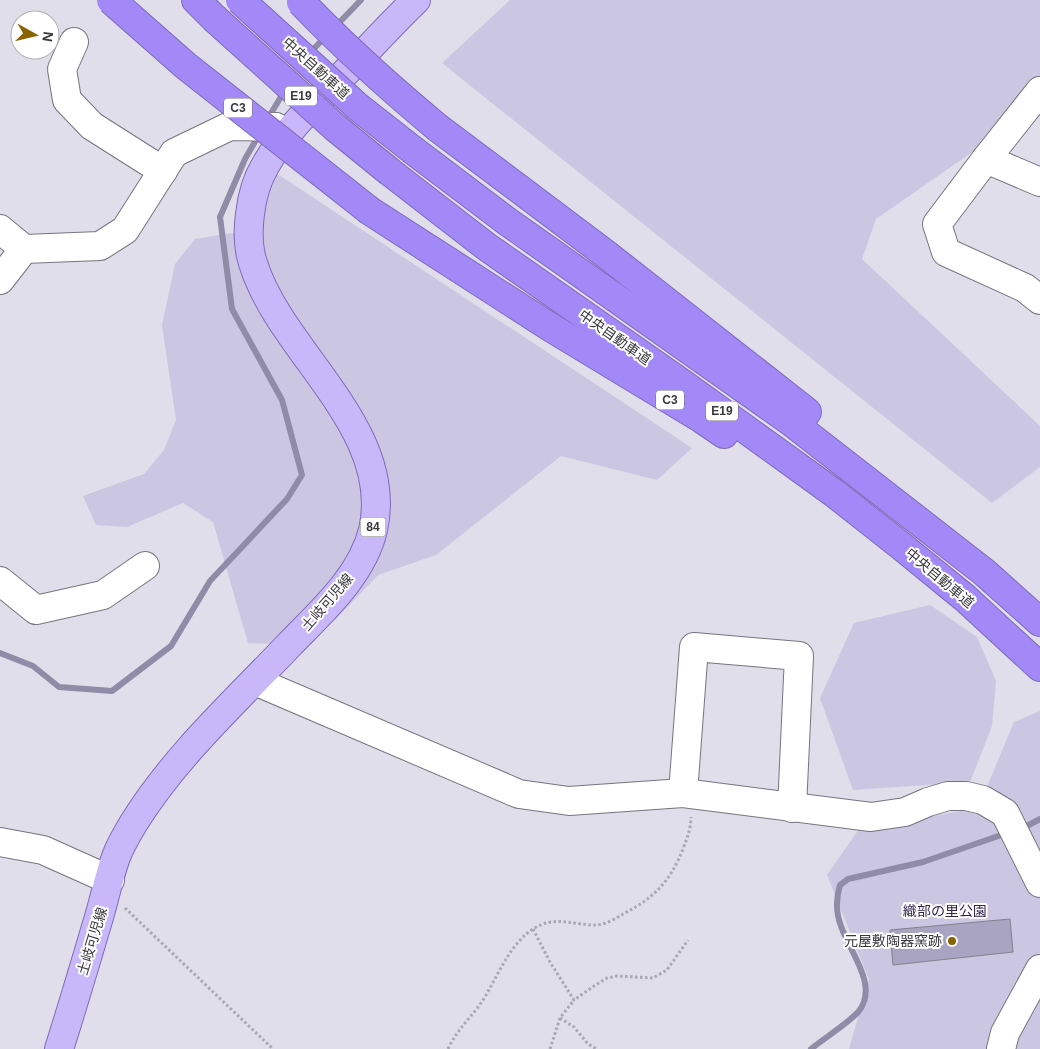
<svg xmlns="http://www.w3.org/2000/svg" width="1040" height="1049" font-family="Helvetica,'Noto Sans JP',sans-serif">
	<rect width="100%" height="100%" fill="#e0deea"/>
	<!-- green -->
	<g fill="#cbc6e2">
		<path d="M510,0H1040V105L876,219L862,259L1040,426V467L992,503L442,63Z"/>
		<path d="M273,171L692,448L657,480L561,456L436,555L378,575L336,619L278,644L248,643L213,522L183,503L127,527L96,525L83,496L144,474L164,450L176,420L162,325L175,264L195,239L256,229Z"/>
		<path d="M930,605L977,637L996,681L992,726L970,782L853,790L820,698L854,623Z"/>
		<path d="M1040,711V1049H849L869,979L827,875L859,829L978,808L1014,722Z"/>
	</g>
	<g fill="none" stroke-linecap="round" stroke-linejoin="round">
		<!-- stream -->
		<g stroke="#908ba7" stroke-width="6">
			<path d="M334,28L361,0"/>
			<path d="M308,55L325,37"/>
			<path d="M267,120L285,90"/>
			<path d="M0,653L33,666L59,687L112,691L171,646L210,581L287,499L302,475L282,400L232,309L220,217L245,159L260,133"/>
			<path d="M1021,829L1040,819"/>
			<path d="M811,1049C823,1039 850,1022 859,1011C879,985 849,951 841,926C836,913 836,898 840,885L848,879L923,862L1007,833"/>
		</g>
	</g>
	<!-- building -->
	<path fill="#a9a4c1" stroke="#83818c" d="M1010,919L1013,952L893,965L890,930Z"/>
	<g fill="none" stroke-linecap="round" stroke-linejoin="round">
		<defs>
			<g id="minor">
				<path d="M74,42L62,69L67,100L92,126L163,171"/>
				<path d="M1040,91L986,159L937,224L946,252L1025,288L1040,300"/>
				<path d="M986,159L1040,182"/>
				<path d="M0,229L24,249"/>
				<path d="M0,280L24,249L100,246L125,230L174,153L230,126L276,127"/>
				<path d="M0,581L36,610L103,595L145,566"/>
				<path d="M255,681L519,794L569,801L683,793L871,817L905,812L928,802L948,796H966L983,800L1005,813L1040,883"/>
				<path d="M683,793L694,647L799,656L792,808"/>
				<path d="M0,842L43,850L110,880"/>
				<path d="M1001,1049L1005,1033L1040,969"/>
			</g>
			<path id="major" d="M59,1049C73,1005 86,961 99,917C105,897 109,876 116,857C120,846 127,834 133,824C175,756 235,702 289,645C321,612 362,576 373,530C396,428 280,352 253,263C248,248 248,229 250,214C252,197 256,181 265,166C283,134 311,107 337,81C364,54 389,26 416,0"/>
			<g id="highway">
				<path d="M196,0L214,18"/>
				<path d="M438,128L607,255L807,412"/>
				<path d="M414,151L508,222L790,421L984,572L1040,622"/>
				<path d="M390,172L487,247L683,384L834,493L900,545L965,598L1040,667"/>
				<path d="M370,211L550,327L702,419L724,434"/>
			</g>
		</defs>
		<!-- minor casing -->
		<use href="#minor" stroke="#76747f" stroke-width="30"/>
		<!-- major casing -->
		<use href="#major" stroke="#7e6cb6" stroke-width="30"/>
		<!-- highway casing -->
		<use href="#highway" stroke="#7e6cb6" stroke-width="30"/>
		<!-- path -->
		<g stroke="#a9a7b1" stroke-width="3" stroke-dasharray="2.5 2.5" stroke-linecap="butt">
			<path d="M125,908L273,1049"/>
			<path d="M533,929L550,962L574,1000L594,986L607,978L617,976L653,978L667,970L688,940"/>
			<path d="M560,1018L574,1027L588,1044L597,1049"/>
			<path d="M448,1049C456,1032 467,1021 479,1006C496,982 507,946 533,929C554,915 573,925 595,925C605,925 615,919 623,914C654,898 670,882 683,849C687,838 691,829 691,817"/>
			<path d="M550,1049L560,1018L574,1000"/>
		</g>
		<!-- minor -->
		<use href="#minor" stroke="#fff" stroke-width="28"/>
		<!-- major -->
		<use href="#major" stroke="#c8b8fa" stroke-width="28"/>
		<!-- highway -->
		<use href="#highway" stroke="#a388f7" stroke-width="28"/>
		<defs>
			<g id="highway-bridge">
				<path d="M111,0L186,66L370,211"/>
				<path d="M240,0L358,107L414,151"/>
				<path d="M301,2C344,47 390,88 438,128"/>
				<path d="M214,18L337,129L390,172"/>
			</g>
		</defs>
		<!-- highway-bridge casing -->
		<use href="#highway-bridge" stroke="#7e6cb6" stroke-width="30" stroke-linecap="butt"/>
		<!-- highway-bridge -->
		<use href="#highway-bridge" stroke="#a388f7" stroke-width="28"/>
	</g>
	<!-- markers -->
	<circle fill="#896402" stroke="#fff" stroke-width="2" cx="952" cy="941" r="5"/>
	<g text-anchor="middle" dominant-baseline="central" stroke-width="4" stroke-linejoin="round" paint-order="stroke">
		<!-- shield labels -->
		<g fill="#fff" stroke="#747477" stroke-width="1">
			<rect x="285" y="86.5" width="32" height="19" rx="4"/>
			<rect x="224" y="98.5" width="28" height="19" rx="4"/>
			<rect x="656" y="390.5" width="28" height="19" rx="4"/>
			<rect x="706" y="401.5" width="32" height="19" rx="4"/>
			<rect x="360.5" y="517.5" width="25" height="19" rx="4"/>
		</g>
		<g font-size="12" font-weight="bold" fill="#39383d">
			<text x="301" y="96">E19</text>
			<text x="238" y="108">C3</text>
			<text x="670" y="400">C3</text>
			<text x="722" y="411">E19</text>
			<text x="373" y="527">84</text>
		</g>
		<!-- street labels -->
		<g font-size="14" fill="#39383d" stroke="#fff">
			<text transform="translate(316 68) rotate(42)">中央自動車道</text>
			<text transform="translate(615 337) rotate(35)">中央自動車道</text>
			<text transform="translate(940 578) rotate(40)">中央自動車道</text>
			<text transform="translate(327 602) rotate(-49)">土岐可児線</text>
			<text transform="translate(92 941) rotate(-73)">土岐可児線</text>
		</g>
		<!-- park labels -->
		<g font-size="14" fill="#2d234b" stroke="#fff">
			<text x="945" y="911">織部の里公園</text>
		</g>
		<!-- poi labels -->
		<g font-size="14" fill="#39383d" stroke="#fff" text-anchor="end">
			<text x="942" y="941">元屋敷陶器窯跡</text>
		</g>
	</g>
	<!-- north arrow -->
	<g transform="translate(35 35) rotate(98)"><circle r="24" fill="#ffffff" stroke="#b0afb1"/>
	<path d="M0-4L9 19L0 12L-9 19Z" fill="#896402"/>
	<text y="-8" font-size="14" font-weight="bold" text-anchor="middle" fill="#39383d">N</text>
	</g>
</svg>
